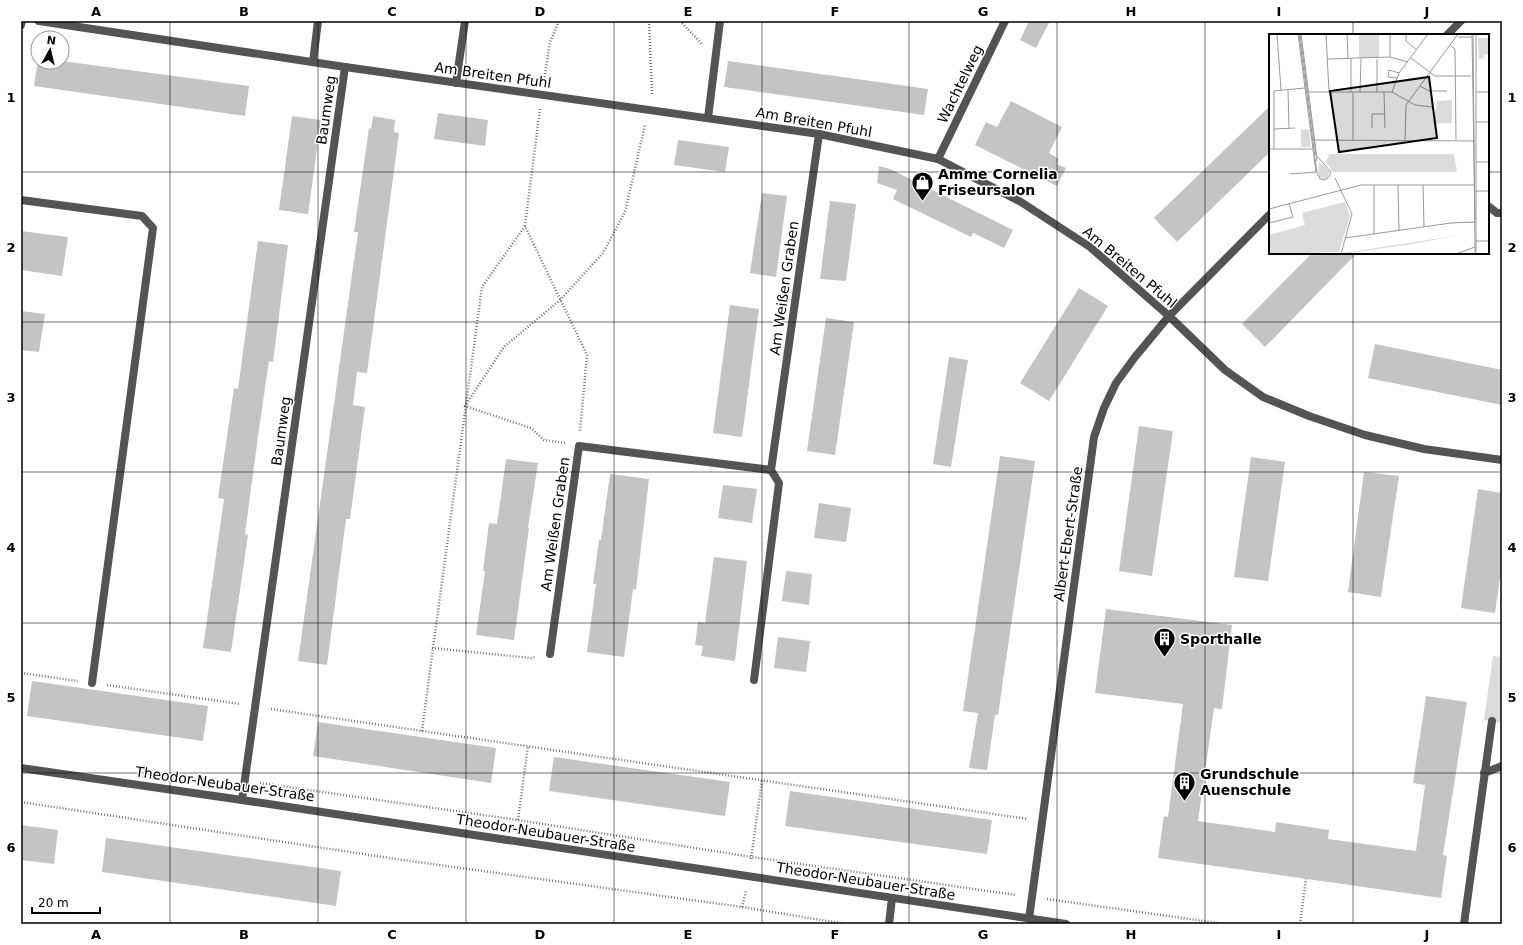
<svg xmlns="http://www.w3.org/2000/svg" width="1523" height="945" font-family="'DejaVu Sans',sans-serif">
	<rect width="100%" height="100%" fill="#fff"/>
	<!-- pitch -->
	<path fill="#dbdbdb" d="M1493,656L1502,657V723L1484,720Z"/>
	<!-- building -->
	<g fill="#c4c4c4">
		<path d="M1029,21H1050L1036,48L1020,40Z"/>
		<path d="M38,60V62H62V61L249,86L245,116L34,86Z"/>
		<path d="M728,61L928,89L924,115L724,87Z"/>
		<path d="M1011,101L1062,127L1049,153L1059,159L1057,164L1066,168L1057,186L975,145L986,122L997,127Z"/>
		<path d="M1270,106V152L1177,242L1154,218Z"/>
		<path d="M438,113L488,120L485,146L434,139Z"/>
		<path d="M292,116L321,120L308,214L279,210Z"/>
		<path d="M373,116L395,120L394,132L399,133L367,373L357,372L353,405L365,407L350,519H346L327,665L298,661L358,232H354L363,170L369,128L371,129Z"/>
		<path d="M678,140L729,147L725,172L674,165Z"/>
		<path d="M879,166L890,169L1013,230L1004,248L973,233L971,237L893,199L897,190L877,183Z"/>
		<path d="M762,193L787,196L776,277L750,273Z"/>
		<path d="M830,201L856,204L846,281L820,279Z"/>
		<path d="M21,231L68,237L62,276L21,270Z"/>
		<path d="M258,241L288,245L273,362L269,361L259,429L245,534L248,535L231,652L203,648L224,499L218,498L234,388L238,389Z"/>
		<path d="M1312,253H1357L1265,347L1242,324Z"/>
		<path d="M1079,288L1108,306L1049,401L1020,383Z"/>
		<path d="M730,305L759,309L742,437L713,433Z"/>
		<path d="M21,311L45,314L39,352L21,350Z"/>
		<path d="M826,318L854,322L835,455L807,451Z"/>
		<path d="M1375,344L1502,370V405L1368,378Z"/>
		<path d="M949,357L968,360L951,467L933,464Z"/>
		<path d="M1139,426L1173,431L1152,576L1119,571Z"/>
		<path d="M1000,456L1035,461L998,715H995L987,770L969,768L978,713L963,711Z"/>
		<path d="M1251,457L1285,462L1268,581L1234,577Z"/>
		<path d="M506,459L538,463L528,528H529L514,640L476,635L485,571H483L489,523L497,524Z"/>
		<path d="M1364,472L1399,476L1381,597L1348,592Z"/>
		<path d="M610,474L649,479L636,590L633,589L624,657L587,652L596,584H593L599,540H601Z"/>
		<path d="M723,485L757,489L752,523L718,518Z"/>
		<path d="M1478,489L1502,493V563L1495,613L1461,608Z"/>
		<path d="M819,503L851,508L846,542L814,538Z"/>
		<path d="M714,557L747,561L735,661L701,656L703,646L695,645L698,622L705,623Z"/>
		<path d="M786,571L812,574L809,605L782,601Z"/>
		<path d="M1106,609L1232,625L1222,709L1214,708L1198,821L1275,832L1276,822L1329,830L1328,839L1416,851L1425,785L1413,783L1426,696L1467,702L1443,855L1447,856L1441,898L1158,858L1164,816L1168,817L1183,704L1095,693Z"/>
		<path d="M778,637L810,641L806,672L774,668Z"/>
		<path d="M32,681L208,706L203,741L27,716Z"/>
		<path d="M318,722L496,748L491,783L313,756Z"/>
		<path d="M554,757L730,782L725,816L549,791Z"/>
		<path d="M790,791L992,820L987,854L785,826Z"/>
		<path d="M21,825L58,830L54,864L21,860Z"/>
		<path d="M106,838L341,871L336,906L102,872Z"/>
	</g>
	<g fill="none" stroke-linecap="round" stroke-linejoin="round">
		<!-- path -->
		<g stroke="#767676" stroke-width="2.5" stroke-dasharray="1 2" stroke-linecap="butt">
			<path d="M649,21L652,94"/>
			<path d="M680,21L702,44"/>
			<path d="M544,80L550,42L559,21"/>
			<path d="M540,109L525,226L587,355L580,431"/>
			<path d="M525,226L482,287L433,648L531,658L535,657"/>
			<path d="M565,443L544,440L531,428L465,406L504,347L560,300L603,253L625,212L645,125"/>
			<path d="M21,673L78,681"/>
			<path d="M107,685L240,704"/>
			<path d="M271,709L1028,819"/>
			<path d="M422,731L433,648"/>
			<path d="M260,783L518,820L752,857L1016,895"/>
			<path d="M21,802L396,859L742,907L846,924"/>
			<path d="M518,820L528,746"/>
			<path d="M751,859L762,780"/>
			<path d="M1047,899L1225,924"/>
			<path d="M742,907L746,891"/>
			<path d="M1300,924L1306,879"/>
		</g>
		<!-- lane -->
		<g stroke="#545454" stroke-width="8">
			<path d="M21,25L22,21"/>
			<path d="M21,200L142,216L153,228L92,683"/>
			<path d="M1484,773L1502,766"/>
			<path d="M889,924L892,898"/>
			<path d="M1464,924L1492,721"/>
		</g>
		<!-- street -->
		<g stroke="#545454" stroke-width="8">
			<path d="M39,21L345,67L819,134L938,159L1021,202L1090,247L1169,316L1225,370L1263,397L1309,416L1365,435L1424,449L1502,460"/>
			<path d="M1447,35L1461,21"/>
			<path d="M313,62L318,21"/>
			<path d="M456,83L465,21"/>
			<path d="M708,118L720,21"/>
			<path d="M938,159L1005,21"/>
			<path d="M1488,206L1497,213H1502"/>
			<path d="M550,654L579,446L771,470"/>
			<path d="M754,680L779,483L771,470L819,134"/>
			<path d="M21,768L242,800L1066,924"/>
			<path d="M242,800L345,67"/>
			<path d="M1029,919L1094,437L1104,408L1116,383L1135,357L1169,316L1270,214"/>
		</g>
	</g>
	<!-- grid -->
	<path fill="none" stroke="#000" stroke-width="1" stroke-opacity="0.55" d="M170,21V924M318,21V924M466,21V924M614,21V924M762,21V924M909,21V924M1057,21V924M1205,21V924M1353,21V35M21,172H1270M1488,172H1502M1353,253V924M21,322H1502M21,472H1502M21,623H1502M21,773H1502"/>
	<!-- icons -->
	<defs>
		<symbol id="shop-pin" viewBox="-11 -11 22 30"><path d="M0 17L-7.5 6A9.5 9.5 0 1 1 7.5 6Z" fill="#000" stroke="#fff"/><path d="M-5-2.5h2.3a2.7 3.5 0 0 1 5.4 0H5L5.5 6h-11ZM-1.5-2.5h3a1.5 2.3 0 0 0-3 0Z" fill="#fff"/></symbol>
		<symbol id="building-pin" viewBox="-11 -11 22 30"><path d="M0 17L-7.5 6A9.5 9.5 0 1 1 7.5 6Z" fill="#000" stroke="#fff"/><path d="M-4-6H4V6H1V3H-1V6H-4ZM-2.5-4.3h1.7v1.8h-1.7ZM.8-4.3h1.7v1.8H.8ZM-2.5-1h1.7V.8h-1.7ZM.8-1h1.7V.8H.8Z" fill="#fff"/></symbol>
	</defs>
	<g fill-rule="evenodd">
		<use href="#shop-pin" x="910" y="170" width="25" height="34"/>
		<use href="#building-pin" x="1152" y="626" width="25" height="34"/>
		<use href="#building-pin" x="1172" y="770" width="25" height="34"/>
	</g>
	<g text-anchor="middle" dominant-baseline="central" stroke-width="3" stroke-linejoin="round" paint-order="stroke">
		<!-- street labels -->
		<g font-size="14" fill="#000" stroke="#fff">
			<text transform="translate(493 75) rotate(8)">Am Breiten Pfuhl</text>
			<text transform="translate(960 84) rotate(-64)">Wachtelweg</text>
			<text transform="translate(326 110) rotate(-82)">Baumweg</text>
			<text transform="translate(814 122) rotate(10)">Am Breiten Pfuhl</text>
			<text transform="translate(1130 267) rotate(40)">Am Breiten Pfuhl</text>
			<text transform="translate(784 288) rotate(-82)">Am Weißen Graben</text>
			<text transform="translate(281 431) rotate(-82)">Baumweg</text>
			<text transform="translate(555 524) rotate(-82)">Am Weißen Graben</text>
			<text transform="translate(1068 534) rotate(-82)">Albert-Ebert-Straße</text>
			<text transform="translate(225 784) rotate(8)">Theodor-Neubauer-Straße</text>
			<text transform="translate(546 833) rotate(9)">Theodor-Neubauer-Straße</text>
			<text transform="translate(866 881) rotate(9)">Theodor-Neubauer-Straße</text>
		</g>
		<!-- poi labels -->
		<g font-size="14" font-weight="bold" fill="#000" stroke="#fff" text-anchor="start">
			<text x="938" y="174">Amme Cornelia<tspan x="938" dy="16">Friseursalon</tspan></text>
			<text x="1180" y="639">Sporthalle</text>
			<text x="1200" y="774">Grundschule<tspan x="1200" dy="16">Auenschule</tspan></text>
		</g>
	</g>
	<!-- overview -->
	<g transform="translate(1269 34)">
		<rect width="220" height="220" fill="#fff"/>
		<path d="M40,95L42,113H32V96ZM50,128L61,137L58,145H53L49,142ZM191,201L143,210L73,220L74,219Z" fill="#dbdbdb"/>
		<path d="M90,0H110V24H90ZM209,4H220V20L215,21L216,24L210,25ZM60,120H185L188,138H64L57,128ZM76,168L81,182L70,218L0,220V201L36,191L33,179Z" fill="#dbdbdb"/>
		<path d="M183,66V89L164,90L168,67Z" fill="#dbdbdb"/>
		<path fill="none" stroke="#999" stroke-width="1" d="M8,0L12,56M30,0L48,139L51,145L56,146L60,143L62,138L47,121L31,0M32,0L48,125L46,129M57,0L60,58M78,0L79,24M121,0V23M137,0V7L148,16M203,0L206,186M204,0L206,220M207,0V220M189,3H203M182,12L186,15L187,106M142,24L166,42H202M59,25L121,23L139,28M82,25V58M108,25V58M128,44L119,43L120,36L130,39M151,52L160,57H178M19,56L20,95M40,58H123L146,71L164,73M84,58V106M91,58L92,25M115,58L116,94M123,58L130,39L159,0M207,58H220M207,88H220M103,94V80H115M5,95L26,94M43,106L206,107M136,107L137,71L189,0M0,115H44M5,115V57L36,54M207,128H220M21,140L47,138L29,0M66,144L83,180L72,220M105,151V200M129,151L130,197M154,151L155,193M207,157H220M0,175L92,151H205M0,189L24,183L20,169M76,204L182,189L206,188M207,207H220M187,220L206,213"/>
		<path fill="#000" fill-opacity="0.15" stroke="#000" stroke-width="2" d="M160,43L168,104L70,118L61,57Z"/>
		<rect width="220" height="220" fill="none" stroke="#000" stroke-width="2"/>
	</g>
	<!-- border -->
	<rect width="1523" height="945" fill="none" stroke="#ffffff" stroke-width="44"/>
	<!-- north arrow -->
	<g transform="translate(50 50) rotate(8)"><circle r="19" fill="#ffffff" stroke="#999999"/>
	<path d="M0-3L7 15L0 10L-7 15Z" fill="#000000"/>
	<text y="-6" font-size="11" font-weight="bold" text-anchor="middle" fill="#000000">N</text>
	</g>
	<!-- scale -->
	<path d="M32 907v6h68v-6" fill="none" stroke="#000000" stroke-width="2"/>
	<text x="38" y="907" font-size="12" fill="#000000" stroke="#ffffff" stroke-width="3" paint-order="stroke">20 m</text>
	<rect x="22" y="22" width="1479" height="901" fill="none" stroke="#000" stroke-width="1.5"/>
	<g font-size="13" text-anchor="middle" font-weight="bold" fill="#000">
		<text x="96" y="16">A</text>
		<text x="244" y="16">B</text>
		<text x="392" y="16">C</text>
		<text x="540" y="16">D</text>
		<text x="688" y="16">E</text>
		<text x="835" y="16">F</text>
		<text x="983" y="16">G</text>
		<text x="1131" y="16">H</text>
		<text x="1279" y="16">I</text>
		<text x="1427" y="16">J</text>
		<text x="11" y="102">1</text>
		<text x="1512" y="102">1</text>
		<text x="11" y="252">2</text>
		<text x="1512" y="252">2</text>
		<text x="11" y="402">3</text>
		<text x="1512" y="402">3</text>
		<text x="11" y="552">4</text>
		<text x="1512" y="552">4</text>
		<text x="11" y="702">5</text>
		<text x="1512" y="702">5</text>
		<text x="11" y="852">6</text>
		<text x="1512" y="852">6</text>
		<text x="96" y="939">A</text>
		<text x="244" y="939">B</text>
		<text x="392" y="939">C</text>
		<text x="540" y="939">D</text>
		<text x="688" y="939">E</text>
		<text x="835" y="939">F</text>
		<text x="983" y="939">G</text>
		<text x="1131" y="939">H</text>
		<text x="1279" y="939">I</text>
		<text x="1427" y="939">J</text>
	</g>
</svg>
